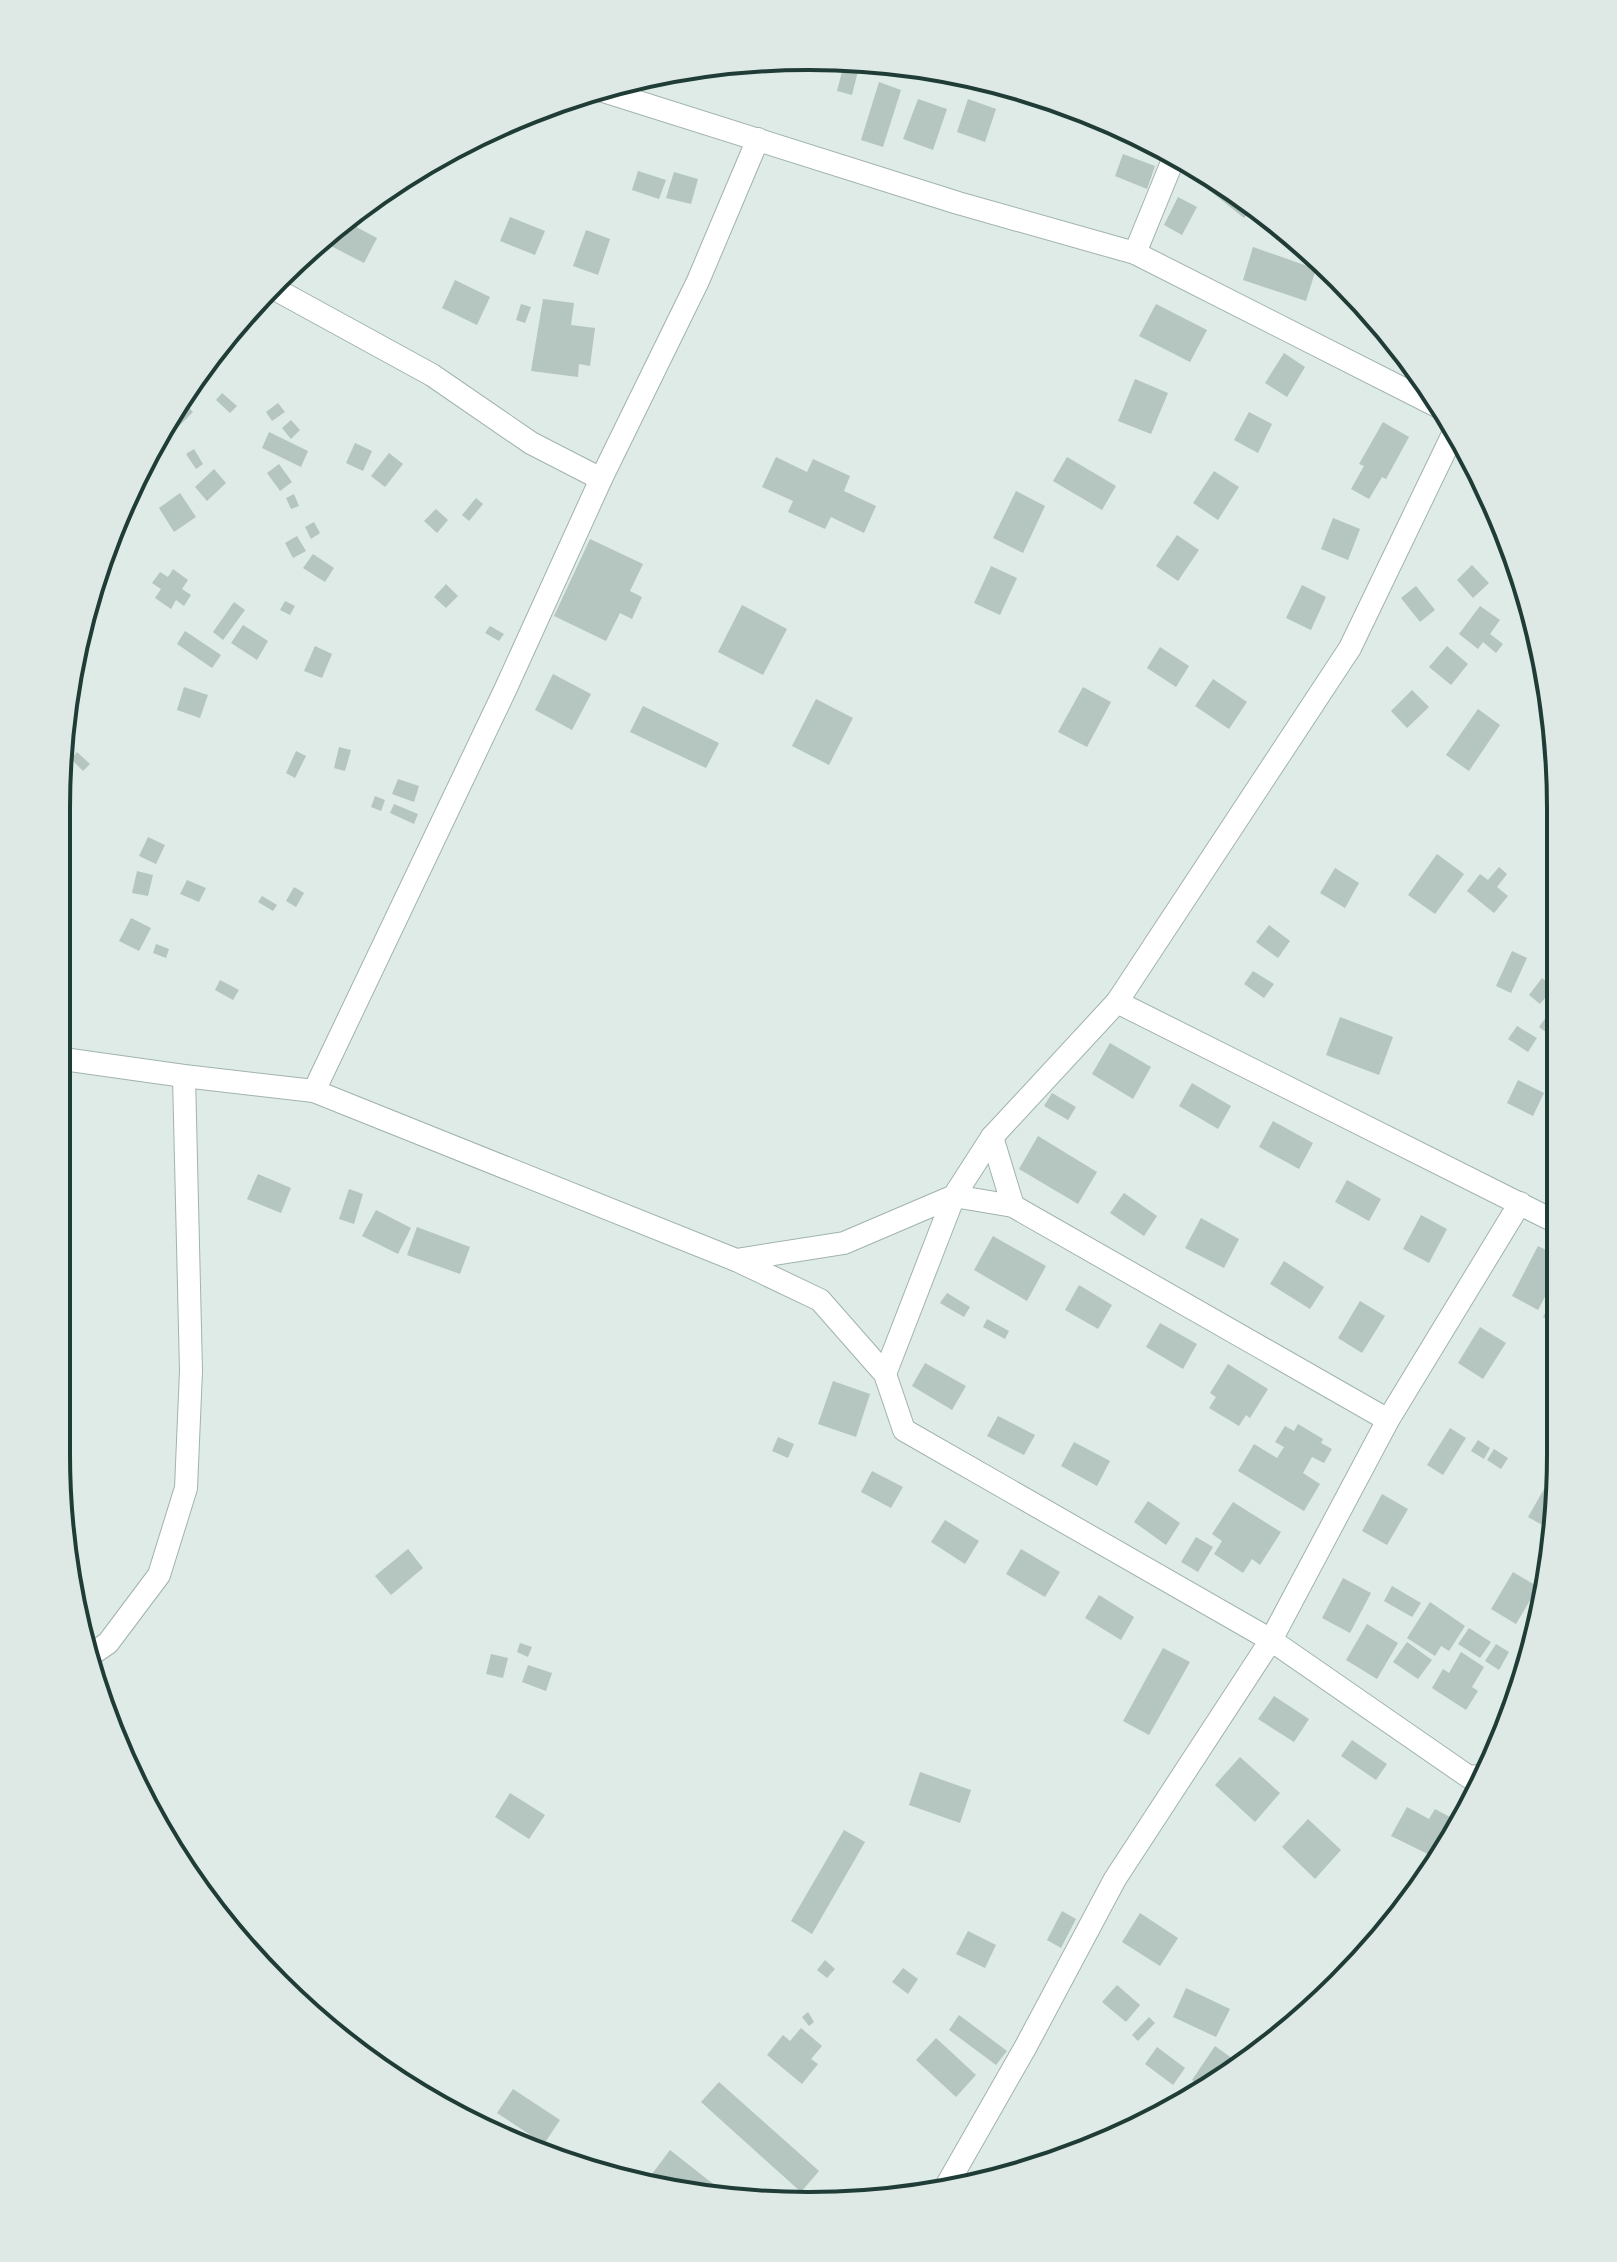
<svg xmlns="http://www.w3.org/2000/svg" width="1617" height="2262" font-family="Montserrat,sans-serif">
	<rect width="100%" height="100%" fill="#deebe6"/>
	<!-- building -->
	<g fill="#b4c6bf">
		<path d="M845,60L860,63L852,95L837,91Z"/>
		<path d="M878,61L910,66L909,73L877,66Z"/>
		<path d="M879,82L901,90L883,147L861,140Z"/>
		<path d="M918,99L947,109L933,150L903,139Z"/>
		<path d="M968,99L996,109L985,142L957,132Z"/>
		<path d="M1123,154L1155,166L1147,189L1115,176Z"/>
		<path d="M638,171L666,180L659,199L632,190Z"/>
		<path d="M674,172L698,179L691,204L666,198Z"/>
		<path d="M1216,180L1255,204L1244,218L1209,190Z"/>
		<path d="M1178,197L1197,207L1182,235L1164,225Z"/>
		<path d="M510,217L545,231L535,255L500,241Z"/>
		<path d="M343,220L377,238L364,263L329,245Z"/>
		<path d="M586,230L610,239L598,275L573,266Z"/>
		<path d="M1253,247L1316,269L1306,301L1243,280Z"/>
		<path d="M455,280L490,297L477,325L442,308Z"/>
		<path d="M543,299L574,303L571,325L595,328L590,366L579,364L578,377L531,371Z"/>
		<path d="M521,304L531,307L525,323L516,320Z"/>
		<path d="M1156,304L1207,330L1190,362L1139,336Z"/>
		<path d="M1284,353L1305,367L1287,397L1265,383Z"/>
		<path d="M1135,379L1168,393L1151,434L1118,421Z"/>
		<path d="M222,393L237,406L230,413L216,400Z"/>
		<path d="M183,401L193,412L177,428L168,418Z"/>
		<path d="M278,403L285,412L272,421L266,412Z"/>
		<path d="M1249,412L1272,424L1258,453L1234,440Z"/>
		<path d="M291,420L300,430L291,439L282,428Z"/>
		<path d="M1383,422L1409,437L1386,479L1382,477L1369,499L1351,489L1364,466L1359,464Z"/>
		<path d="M269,432L308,451L301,467L262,448Z"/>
		<path d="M355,443L372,451L363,471L346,463Z"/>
		<path d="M194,449L203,464L196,469L186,454Z"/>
		<path d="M389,453L403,464L385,487L371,476Z"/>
		<path d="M776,457L807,472L813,459L850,476L844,491L876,506L864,533L831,517L825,529L788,512L793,501L762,487Z"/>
		<path d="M1067,457L1116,486L1102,510L1053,481Z"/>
		<path d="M279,464L292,482L280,491L267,473Z"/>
		<path d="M214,469L226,483L207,501L195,487Z"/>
		<path d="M1214,471L1239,487L1218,520L1193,503Z"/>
		<path d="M1016,491L1045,506L1023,553L993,538Z"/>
		<path d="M180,493L196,517L174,532L159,508Z"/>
		<path d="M294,494L299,506L291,509L286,498Z"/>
		<path d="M476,498L483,504L469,521L462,515Z"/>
		<path d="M436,509L448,520L437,533L424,521Z"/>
		<path d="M1333,518L1360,529L1348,560L1321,549Z"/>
		<path d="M314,522L320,533L311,539L305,527Z"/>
		<path d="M1177,535L1199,550L1178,581L1156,566Z"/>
		<path d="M297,536L306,551L293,558L285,543Z"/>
		<path d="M590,539L643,564L630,591L642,597L632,619L620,613L606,641L554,616Z"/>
		<path d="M313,554L334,568L325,582L303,568Z"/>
		<path d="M1472,565L1489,583L1473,598L1457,580Z"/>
		<path d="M991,566L1017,578L1000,615L974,603Z"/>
		<path d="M173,569L188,580L182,589L191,595L184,606L176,600L171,609L155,598L161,589L152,583L160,572L168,577Z"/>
		<path d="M446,584L458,596L446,608L434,597Z"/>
		<path d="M1302,585L1326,597L1311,630L1286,618Z"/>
		<path d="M1416,586L1435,610L1420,622L1401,598Z"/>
		<path d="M285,601L295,606L290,615L280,610Z"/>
		<path d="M234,602L245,610L223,640L213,632Z"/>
		<path d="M742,605L787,629L763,675L718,652Z"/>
		<path d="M1480,606L1500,620L1490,634L1503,644L1496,653L1483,642L1478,649L1459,634Z"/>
		<path d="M243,625L268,641L257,660L231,643Z"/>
		<path d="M490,626L504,634L499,641L485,633Z"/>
		<path d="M185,631L221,655L212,668L177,644Z"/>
		<path d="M315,646L332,654L322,678L304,671Z"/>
		<path d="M1447,646L1468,664L1451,685L1429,667Z"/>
		<path d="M1160,647L1189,666L1176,687L1147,668Z"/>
		<path d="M553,674L591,694L572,730L535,710Z"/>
		<path d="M1213,679L1247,702L1229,729L1195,706Z"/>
		<path d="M184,687L208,695L200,718L177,710Z"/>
		<path d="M1083,687L1111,702L1087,747L1058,732Z"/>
		<path d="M1412,690L1429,707L1407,728L1391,711Z"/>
		<path d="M816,699L853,718L829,765L792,746Z"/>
		<path d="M643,706L719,743L706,768L630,732Z"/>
		<path d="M1478,709L1500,725L1469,771L1446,755Z"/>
		<path d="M339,747L351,750L345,771L334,768Z"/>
		<path d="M296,751L306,756L295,778L286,773Z"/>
		<path d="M77,752L90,764L83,771L71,759Z"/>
		<path d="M398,779L419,786L414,802L392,794Z"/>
		<path d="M375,796L385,800L381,811L371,807Z"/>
		<path d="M394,804L418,814L414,824L390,813Z"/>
		<path d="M148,837L165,845L156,864L139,856Z"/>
		<path d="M1437,854L1464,874L1435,914L1408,895Z"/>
		<path d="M1499,867L1507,874L1497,887L1508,896L1494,913L1467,891L1480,874L1488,880Z"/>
		<path d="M1335,868L1359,883L1345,908L1320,893Z"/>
		<path d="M137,871L153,875L148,896L132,893Z"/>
		<path d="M187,880L206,888L199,902L180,894Z"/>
		<path d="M294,887L304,893L296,907L286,901Z"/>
		<path d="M262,896L277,905L273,911L258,902Z"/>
		<path d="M131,918L151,928L139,951L119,941Z"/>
		<path d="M1269,925L1290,941L1278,958L1256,942Z"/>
		<path d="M156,944L169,949L166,958L153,953Z"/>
		<path d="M1512,951L1527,958L1511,993L1496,986Z"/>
		<path d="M1253,971L1274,984L1264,998L1244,984Z"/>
		<path d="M1542,978L1554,987L1540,1004L1529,995Z"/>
		<path d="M220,980L239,990L233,1000L215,990Z"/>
		<path d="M1556,1003L1557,1040L1539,1027Z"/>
		<path d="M1340,1017L1393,1037L1379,1075L1326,1055Z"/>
		<path d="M1517,1026L1537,1038L1528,1052L1508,1039Z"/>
		<path d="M1110,1043L1151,1067L1133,1099L1092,1074Z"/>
		<path d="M1518,1080L1544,1093L1533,1116L1507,1103Z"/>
		<path d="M1192,1083L1231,1106L1218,1129L1179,1106Z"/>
		<path d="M1052,1093L1076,1107L1068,1120L1044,1106Z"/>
		<path d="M1273,1121L1313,1143L1299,1169L1259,1147Z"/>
		<path d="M1038,1136L1097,1172L1078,1204L1019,1169Z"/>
		<path d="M1557,1158V1185L1545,1176Z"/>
		<path d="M258,1174L291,1188L281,1213L247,1199Z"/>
		<path d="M1347,1180L1381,1199L1369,1221L1335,1202Z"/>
		<path d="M349,1189L363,1194L354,1224L339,1219Z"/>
		<path d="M1124,1193L1157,1216L1144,1236L1110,1213Z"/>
		<path d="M376,1210L411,1228L398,1254L362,1236Z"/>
		<path d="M1421,1215L1447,1229L1429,1263L1403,1249Z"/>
		<path d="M1201,1218L1239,1239L1224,1268L1185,1248Z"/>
		<path d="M417,1227L470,1247L460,1274L407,1255Z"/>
		<path d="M993,1236L1046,1266L1027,1301L974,1270Z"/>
		<path d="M1538,1246L1558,1256V1272L1538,1310L1512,1296Z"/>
		<path d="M1284,1261L1324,1287L1310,1309L1270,1284Z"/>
		<path d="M1079,1285L1112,1305L1098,1329L1065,1310Z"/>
		<path d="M1558,1290V1325L1543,1317Z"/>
		<path d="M947,1293L970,1307L964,1317L940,1303Z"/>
		<path d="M1360,1301L1385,1316L1362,1353L1338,1338Z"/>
		<path d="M987,1319L1009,1331L1005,1339L983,1327Z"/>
		<path d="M1160,1323L1197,1344L1183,1369L1146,1347Z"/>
		<path d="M1480,1327L1506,1343L1483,1379L1458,1363Z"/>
		<path d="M925,1363L966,1386L952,1410L912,1386Z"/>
		<path d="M1228,1364L1268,1389L1250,1418L1246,1415L1239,1426L1209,1408L1216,1397L1210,1393Z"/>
		<path d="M833,1381L870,1394L856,1437L818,1424Z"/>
		<path d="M998,1416L1035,1435L1024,1455L987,1436Z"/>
		<path d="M1298,1424L1323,1439L1321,1443L1332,1449L1324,1463L1312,1457L1303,1473L1320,1484L1304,1511L1238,1471L1254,1444L1277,1458L1284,1447L1275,1442L1285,1426L1294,1431Z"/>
		<path d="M1450,1428L1466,1438L1443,1475L1427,1465Z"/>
		<path d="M778,1437L794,1444L788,1458L772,1451Z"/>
		<path d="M1478,1440L1490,1448L1484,1459L1471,1451Z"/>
		<path d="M1074,1442L1110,1461L1097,1486L1061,1466Z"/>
		<path d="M1494,1449L1508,1458L1501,1469L1487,1460Z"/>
		<path d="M872,1471L903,1487L891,1508L861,1492Z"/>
		<path d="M1552,1475L1559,1479V1502L1555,1532L1528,1517Z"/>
		<path d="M1382,1494L1408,1509L1387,1545L1362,1531Z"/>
		<path d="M1148,1501L1180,1523L1166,1545L1134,1522Z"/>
		<path d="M1233,1502L1281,1532L1260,1565L1252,1559L1243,1573L1214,1554L1222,1541L1212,1534Z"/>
		<path d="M945,1520L979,1541L965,1564L931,1542Z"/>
		<path d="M1196,1537L1213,1547L1198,1572L1181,1562Z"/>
		<path d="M408,1549L423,1568L391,1595L375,1576Z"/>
		<path d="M1021,1549L1060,1572L1045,1597L1006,1574Z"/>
		<path d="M1513,1572L1538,1587L1516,1624L1491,1609Z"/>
		<path d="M1343,1578L1371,1593L1350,1633L1322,1618Z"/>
		<path d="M1392,1586L1421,1603L1412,1617L1384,1601Z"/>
		<path d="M1099,1595L1134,1617L1121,1640L1085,1618Z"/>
		<path d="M1430,1602L1465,1626L1449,1651L1441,1646L1435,1656L1407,1638Z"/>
		<path d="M1367,1624L1398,1643L1377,1679L1346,1660Z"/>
		<path d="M1469,1628L1491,1642L1480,1658L1458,1644Z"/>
		<path d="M1407,1642L1432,1660L1418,1679L1393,1662Z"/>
		<path d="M520,1643L532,1647L528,1657L517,1652Z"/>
		<path d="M1496,1644L1509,1652L1499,1670L1485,1661Z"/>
		<path d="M1163,1648L1190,1662L1149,1735L1123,1721Z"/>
		<path d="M1461,1652L1484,1667L1472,1687L1478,1691L1466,1710L1432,1688L1443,1669L1449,1673Z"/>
		<path d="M491,1654L508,1658L503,1678L486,1674Z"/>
		<path d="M528,1665L552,1673L546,1691L522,1682Z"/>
		<path d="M1274,1696L1309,1719L1294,1742L1258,1719Z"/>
		<path d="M1352,1740L1387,1764L1376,1780L1341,1756Z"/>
		<path d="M1240,1757L1280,1793L1255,1822L1215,1785Z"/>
		<path d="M920,1772L971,1790L960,1823L909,1805Z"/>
		<path d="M510,1793L545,1815L529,1839L495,1817Z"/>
		<path d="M1407,1807L1429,1819L1435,1809L1461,1823L1438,1859L1391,1836Z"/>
		<path d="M1308,1819L1341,1850L1315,1879L1282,1847Z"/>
		<path d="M844,1830L865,1842L812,1934L791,1921Z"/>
		<path d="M1062,1911L1076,1919L1061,1948L1047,1940Z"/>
		<path d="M1140,1913L1178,1938L1160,1966L1122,1942Z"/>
		<path d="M968,1931L996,1945L985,1968L956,1954Z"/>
		<path d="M825,1960L835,1969L827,1978L817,1970Z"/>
		<path d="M903,1968L918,1979L908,1994L892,1982Z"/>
		<path d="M1117,1985L1140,2005L1126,2022L1102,2002Z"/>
		<path d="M1186,1988L1230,2009L1216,2037L1173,2017Z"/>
		<path d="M808,2012L814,2022L809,2026L802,2017Z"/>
		<path d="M959,2015L1007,2051L996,2065L949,2030Z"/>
		<path d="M1149,2017L1155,2023L1138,2041L1132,2035Z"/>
		<path d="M801,2028L822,2046L811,2059L818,2064L802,2084L767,2055L783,2035L790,2041Z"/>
		<path d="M936,2038L976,2075L956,2097L916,2060Z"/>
		<path d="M1215,2046L1233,2059L1226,2068L1199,2085L1192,2080Z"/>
		<path d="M1157,2047L1185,2068L1173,2085L1145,2064Z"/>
		<path d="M719,2082L819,2171L801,2192L701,2102Z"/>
		<path d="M513,2089L560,2120L544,2144L497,2113Z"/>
		<path d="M670,2150L726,2194L674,2192L652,2174Z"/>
		<path d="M905,2188L919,2196L898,2199Z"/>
	</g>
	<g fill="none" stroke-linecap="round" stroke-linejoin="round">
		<defs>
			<g id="minor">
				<path d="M597,89L958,203L1135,253L1437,406"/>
				<path d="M1135,253L1175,155"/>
				<path d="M275,289L432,375L531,443L601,479"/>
				<path d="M1117,1002L1558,1223"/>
				<path d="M56,1058L184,1076L314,1091L736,1260L844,1243L954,1196L992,1137L1117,1002L1350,648L1454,432"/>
				<path d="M314,1091L506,688L601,479L698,281L758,139"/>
				<path d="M992,1137L1013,1206"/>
				<path d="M736,1260L820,1300L885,1374L904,1430L1271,1640L1469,1777L1488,1775"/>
				<path d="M885,1374L954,1196L1013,1206L1388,1420"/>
				<path d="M86,1658L108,1643L159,1575L186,1488L191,1371L184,1076"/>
				<path d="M944,2190L1025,2048L1115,1879L1271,1640L1388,1420L1520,1203"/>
			</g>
		</defs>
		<!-- minor casing -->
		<use href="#minor" stroke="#a1b3ae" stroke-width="24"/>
		<!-- minor -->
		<use href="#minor" stroke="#fff" stroke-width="22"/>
	</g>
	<!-- crop -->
	<path d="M0 0H1617V2262H0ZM808 70H809A738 738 0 0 1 1547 808V1454A738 738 0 0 1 809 2192H808A738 738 0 0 1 70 1454V808A738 738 0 0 1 808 70Z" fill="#dee9e5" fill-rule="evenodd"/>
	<path fill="none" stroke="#1f3c36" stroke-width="4" d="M808 70H809A738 738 0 0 1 1547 808V1454A738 738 0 0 1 809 2192H808A738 738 0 0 1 70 1454V808A738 738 0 0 1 808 70Z"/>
</svg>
